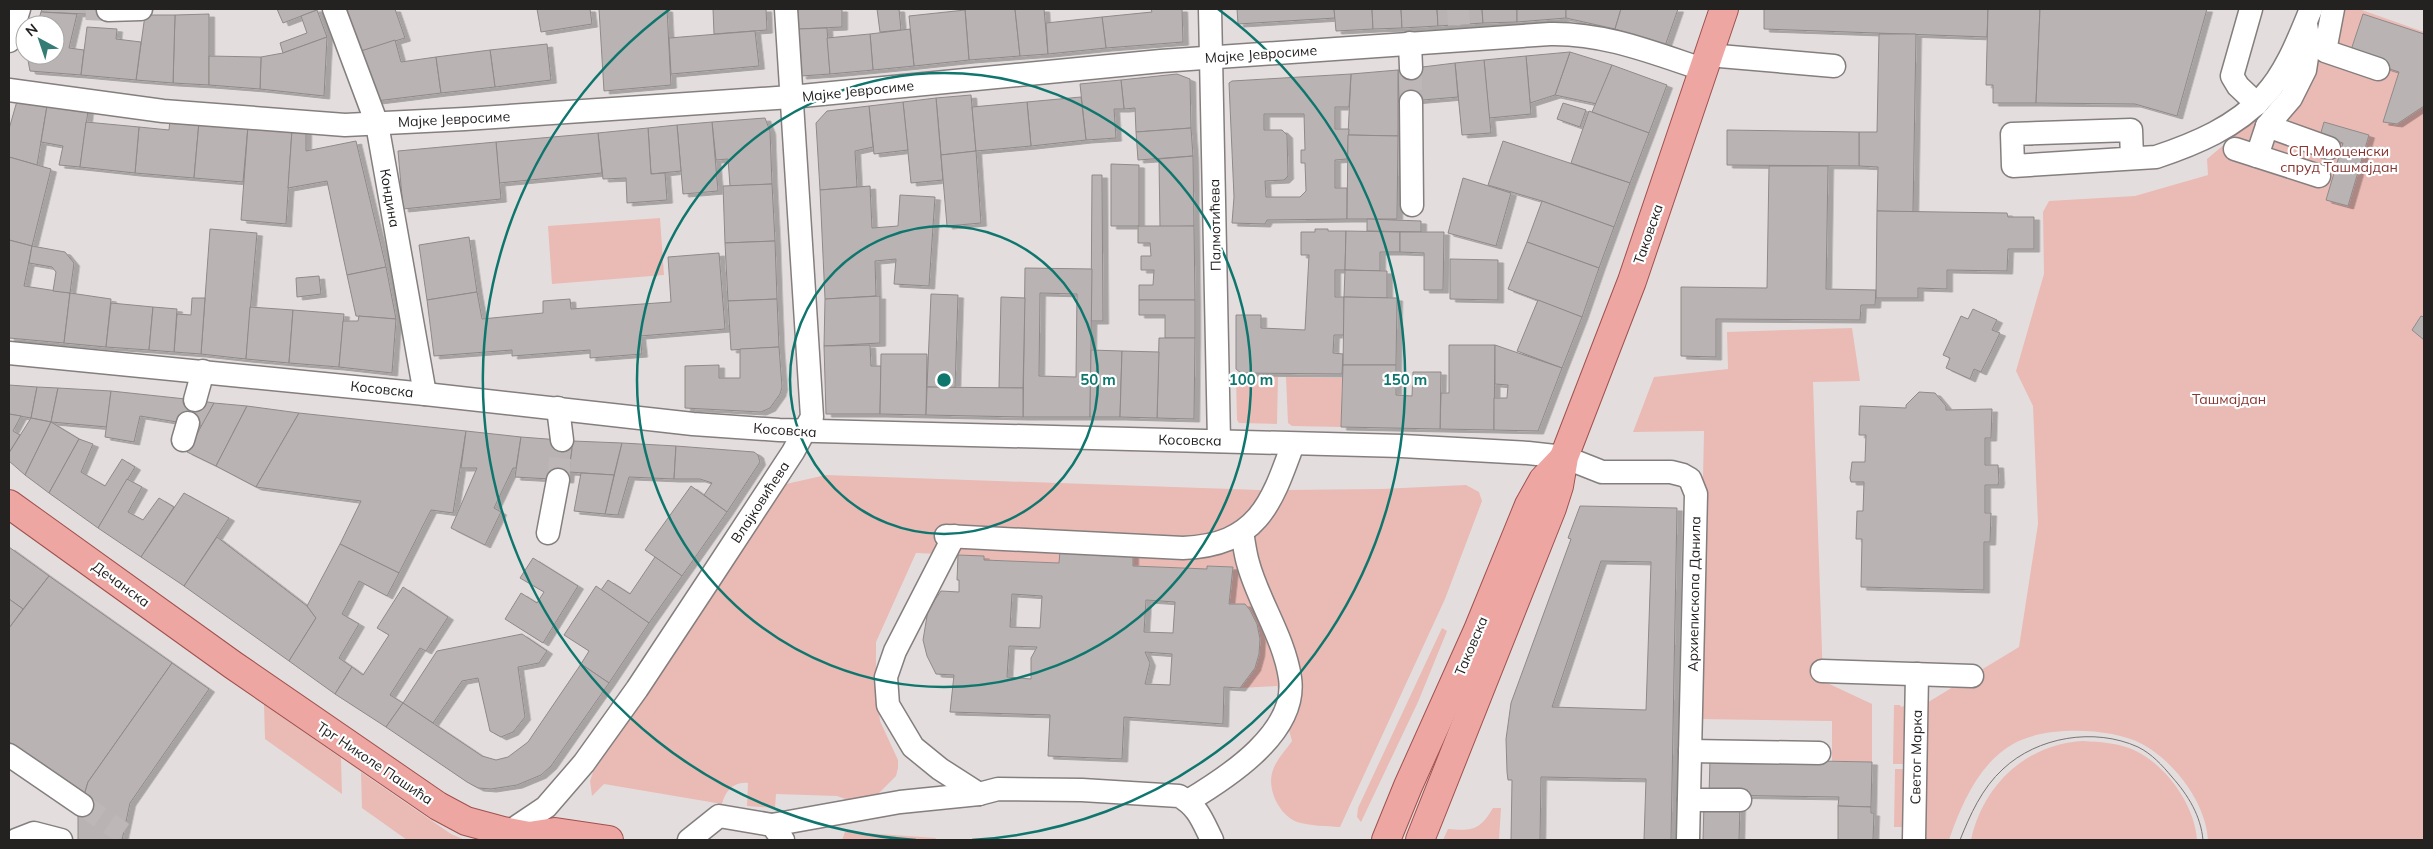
<svg xmlns="http://www.w3.org/2000/svg" width="2433" height="849" font-family="Mulish,sans-serif">
	<defs>
		<filter id="shadow"><feDropShadow dx="5.5" dy="3" stdDeviation="0" flood-color="#0004"/></filter>
	</defs>
	<rect width="100%" height="100%" fill="#e3dedd"/>
	<!-- green -->
	<g fill="#eabab5">
		<path d="M2326,9H2359L2424,32V840H2208C2206,803 2174,761 2142,744C2110,727 2043,726 2013,744C1979,763 1961,805 1949,840H1923L1925,704L2019,647L2038,524L2033,406L2016,371L2044,274L2043,212L2049,201L2135,196L2208,175L2207,159L2295,85Z"/>
		<path d="M660,218L664,275L552,284L548,226Z"/>
		<path d="M1852,328L1860,381L1813,382L1823,681L1872,704V762L1832,761V721L1698,719L1704,431L1633,432L1654,377L1728,369L1727,332Z"/>
		<path d="M1236,377H1278L1277,424L1239,423L1237,420Z"/>
		<path d="M1286,377L1342,378L1341,427L1292,426L1288,423Z"/>
		<path d="M826,475L1260,490L1263,495L1284,490L1381,489L1466,485L1479,492L1482,501L1445,599L1340,827C1326,826 1310,826 1297,822C1279,815 1266,788 1273,770C1276,760 1286,750 1292,741L1277,686L1240,688C1269,656 1260,639 1245,604H1229L1233,567L1208,566L1207,569L1133,566V554L1060,551L1059,563L984,560V556L916,553L876,642V684L880,721L898,760V768L896,776L876,796L857,803L837,796L776,794L775,808L747,806L748,783C734,781 725,791 722,804L604,784L592,796L590,781L593,772L786,484Z"/>
		<path d="M1442,628L1447,631L1418,702L1361,822L1357,817L1358,808Z"/>
		<path d="M264,704L341,758L342,794L265,739Z"/>
		<path d="M1894,705H1900L1901,707L1907,705V764H1893Z"/>
		<path d="M2083,741C2101,742 2120,743 2136,751C2167,766 2195,806 2197,840H1971C1983,785 2026,744 2083,741Z"/>
		<path d="M1895,769H1905V827H1894Z"/>
		<path d="M361,772L451,834L465,840H407L362,808Z"/>
		<path d="M1493,808H1501L1499,840H1443L1448,829C1473,831 1480,830 1493,808Z"/>
		<path d="M845,832H850L936,838L935,840H842Z"/>
	</g>
	<!-- building -->
	<g fill="#b9b4b3" stroke="#8f8a89" fill-rule="evenodd" filter="url(#shadow)">
		<path d="M42,9H108L106,15L41,12Z"/>
		<path d="M277,9H317V10L283,23Z"/>
		<path d="M342,9H395L405,38L358,52Z"/>
		<path d="M537,9H590L592,24L541,32Z"/>
		<path d="M599,9H667L671,85L604,91Z"/>
		<path d="M713,9H766L767,30L714,34Z"/>
		<path d="M797,9H842V27L798,29Z"/>
		<path d="M877,9H899L901,30L880,32Z"/>
		<path d="M965,9H1015L1020,56L969,60Z"/>
		<path d="M1015,9H1044L1048,54L1020,56Z"/>
		<path d="M1151,9H1182L1183,42L1106,48L1102,17L1152,12Z"/>
		<path d="M1237,9H1334L1335,18L1238,24Z"/>
		<path d="M1334,9H1372L1373,29L1336,31Z"/>
		<path d="M1372,9H1401L1402,28L1373,29Z"/>
		<path d="M1401,9H1437L1438,26L1402,28Z"/>
		<path d="M1437,9H1482L1483,23L1438,26Z"/>
		<path d="M1482,9H1517V22L1483,23Z"/>
		<path d="M1517,9H1566V18L1517,22Z"/>
		<path d="M1566,9H1621L1615,29L1566,18Z"/>
		<path d="M1621,9H1678L1665,46L1615,29Z"/>
		<path d="M1764,9H1988L1987,37L1764,29Z"/>
		<path d="M1988,9H2040L2036,103H1993V85H1986Z"/>
		<path d="M2040,9H2207L2177,116L2135,104L2036,103Z"/>
		<path d="M317,10L327,37L283,53L280,43L307,33L301,16Z"/>
		<path d="M965,10L969,60L914,66L909,16Z"/>
		<path d="M41,12L77,14L69,48L84,50L81,75L30,71L27,55H55V25H37Z"/>
		<path d="M209,14V85L173,83L175,15Z"/>
		<path d="M2363,14L2424,34V106L2397,124L2383,122L2399,72L2349,56Z"/>
		<path d="M145,15H175L173,83L136,80Z"/>
		<path d="M1102,17L1106,48L1048,54L1046,23Z"/>
		<path d="M87,27L117,29L116,39L141,42L136,80L81,75Z"/>
		<path d="M827,28L830,74L801,76L798,29Z"/>
		<path d="M910,29L914,66L873,70L870,34Z"/>
		<path d="M755,31L759,66L671,74L669,38Z"/>
		<path d="M870,34L873,70L830,74L827,38Z"/>
		<path d="M1879,34H1916L1913,212L1877,211L1878,167L1859,166V132H1877Z"/>
		<path d="M327,37L324,96L260,89L261,57L283,53Z"/>
		<path d="M395,40L401,62L436,57L441,93L376,101L358,52Z"/>
		<path d="M547,44L551,80L495,87L490,50Z"/>
		<path d="M490,50L495,87L441,93L436,57Z"/>
		<path d="M1570,52L1612,65L1597,104L1555,95Z"/>
		<path d="M1570,52L1555,95L1530,103L1526,56Z"/>
		<path d="M209,56L261,57L260,89L209,85Z"/>
		<path d="M1526,56L1531,114L1489,118L1484,60Z"/>
		<path d="M1484,60L1491,133L1462,135L1455,63Z"/>
		<path d="M1455,63L1458,97L1399,102L1398,70Z"/>
		<path d="M1612,65L1667,85L1649,133L1592,112Z"/>
		<path d="M1398,70V136L1348,135L1351,74Z"/>
		<path d="M1177,74L1190,79L1191,128L1136,132L1135,108L1124,109L1121,80Z"/>
		<path d="M1351,74L1349,107H1335V129H1349L1347,159L1335,160V188H1347V219L1267,220L1265,224L1232,223L1234,197L1229,83L1232,81ZM1264,114H1304L1305,150H1301V163H1305L1306,191L1300,197H1266L1265,181L1284,180L1288,176L1287,135L1282,130H1264Z"/>
		<path d="M1121,80L1124,109H1114L1116,138L1086,140L1080,84Z"/>
		<path d="M971,95L976,151L941,155L936,98Z"/>
		<path d="M1081,97L1086,140L1031,146L1027,102Z"/>
		<path d="M936,98L943,180L911,183L903,102Z"/>
		<path d="M17,101L47,106L37,165L9,157V129Z"/>
		<path d="M903,102L908,150L874,154L869,106Z"/>
		<path d="M1027,102L1031,146L976,151L972,107Z"/>
		<path d="M1563,103L1586,110L1580,127L1557,119Z"/>
		<path d="M47,106L88,111L80,167L59,165L63,146L41,142Z"/>
		<path d="M869,106L873,147L855,151L857,187L820,190L816,123L827,111Z"/>
		<path d="M1589,111L1649,133L1630,183L1571,163Z"/>
		<path d="M765,118L770,131L772,184L730,186L728,159L716,160L712,122Z"/>
		<path d="M170,119L199,122L194,178L135,173L139,127L169,130Z"/>
		<path d="M86,122L139,127L135,173L80,167Z"/>
		<path d="M199,122L248,126L243,182L194,178Z"/>
		<path d="M712,122L718,191L683,194L677,125Z"/>
		<path d="M2324,122L2369,135L2348,206L2326,200L2343,143L2320,136Z"/>
		<path d="M677,125L681,171L651,174L648,128Z"/>
		<path d="M248,126L292,130L286,224L241,220Z"/>
		<path d="M648,128L651,174L665,173L667,200L627,203L626,178L603,179L598,133Z"/>
		<path d="M1191,128L1193,156L1138,160L1136,132Z"/>
		<path d="M292,130H306V151L356,141L386,267L347,275L327,181L288,188Z"/>
		<path d="M1727,130L1859,132V166L1727,165Z"/>
		<path d="M598,133L602,173L499,183L496,142Z"/>
		<path d="M1348,135L1398,136L1397,219H1347Z"/>
		<path d="M1503,141L1630,183L1614,227L1542,201L1488,185Z"/>
		<path d="M496,142L501,199L403,209L398,151Z"/>
		<path d="M976,151L981,223L947,226L941,155Z"/>
		<path d="M1193,156L1194,226L1160,227L1159,159Z"/>
		<path d="M9,157L51,169L32,246L9,240Z"/>
		<path d="M1111,164L1139,165V226H1111Z"/>
		<path d="M1769,166H1828L1826,289L1876,290L1875,305H1861L1860,320L1716,319V357L1681,356V287L1767,288Z"/>
		<path d="M1092,175H1102L1103,321H1091Z"/>
		<path d="M1463,178L1511,193L1496,246L1448,233Z"/>
		<path d="M772,184L775,241L725,243L723,186Z"/>
		<path d="M870,186L872,228L898,226L900,195L935,197L929,286L894,284L896,259L875,261L876,296L825,299L820,190Z"/>
		<path d="M1542,201L1614,227L1599,268L1527,242Z"/>
		<path d="M1877,211L2007,213L2008,217H2034V249H2008L2007,271L1947,270V289L1918,288V298H1876Z"/>
		<path d="M1367,219L1421,221V232L1367,231Z"/>
		<path d="M1138,226H1194L1195,300H1139V285H1153L1154,270H1141V256H1151L1150,243H1138Z"/>
		<path d="M210,229L257,233L246,359L201,354Z"/>
		<path d="M1315,229H1328V231H1346L1345,270H1335V297H1344V335H1334L1333,353L1343,354L1342,374L1241,373L1236,369V315H1261V328L1305,330L1309,255H1301V232H1315Z"/>
		<path d="M1346,231L1400,232V252H1380V271L1345,270Z"/>
		<path d="M1400,232H1444L1443,290H1424V253L1400,252Z"/>
		<path d="M469,237L477,292L427,300L419,245Z"/>
		<path d="M9,240L32,246L24,286L70,293L64,343L9,338Z"/>
		<path d="M775,241L777,299L728,301L725,243Z"/>
		<path d="M1527,242L1599,268L1582,317L1508,289Z"/>
		<path d="M32,246L65,252L74,263L70,293L53,291L56,272L52,267L29,263Z"/>
		<path d="M719,253L725,329L640,336L642,354L590,358V350L512,356V350L434,356L427,300L477,292L482,319L543,313V301L570,299L571,309L671,302L668,257Z"/>
		<path d="M1450,259L1498,260V300L1450,299Z"/>
		<path d="M386,267L396,319L356,316L347,275Z"/>
		<path d="M1025,268L1092,269L1090,417H1023ZM1040,293L1077,294L1076,377L1039,376Z"/>
		<path d="M1345,270L1387,271V298L1344,297Z"/>
		<path d="M319,276L321,294L297,297L296,278Z"/>
		<path d="M70,293L111,299L106,347L64,343Z"/>
		<path d="M931,294L958,295L955,388L927,387Z"/>
		<path d="M880,296V343L824,346L825,299Z"/>
		<path d="M1001,297L1025,298L1023,388H999Z"/>
		<path d="M1344,297L1397,298L1396,365H1343Z"/>
		<path d="M192,298H205L201,354L174,352L177,314L191,315Z"/>
		<path d="M777,299L779,347L731,350L728,301Z"/>
		<path d="M1139,300H1195V338H1165V315H1139Z"/>
		<path d="M1538,300L1582,317L1562,368L1517,351Z"/>
		<path d="M111,303L153,307L149,350L106,347Z"/>
		<path d="M153,307L177,309L174,352L149,350Z"/>
		<path d="M250,307L293,310L289,363L246,359Z"/>
		<path d="M1973,309L1997,320L1992,330L2000,333L1981,372L1974,369L1970,379L1946,368L1950,358L1943,355L1961,316L1968,319Z"/>
		<path d="M293,310L344,314L339,367L289,363Z"/>
		<path d="M359,316L396,319L392,373L339,367L343,321H358Z"/>
		<path d="M2421,316L2424,317V340L2412,330Z"/>
		<path d="M1159,338H1195L1194,419L1157,418Z"/>
		<path d="M870,345L871,366H881L880,414H826L824,346Z"/>
		<path d="M1449,345H1495L1494,430L1440,429L1441,393H1449Z"/>
		<path d="M1495,345L1562,368L1538,431L1494,430V398H1507L1508,385L1495,384Z"/>
		<path d="M779,347L782,387L780,394L770,408L761,412L685,408V366L719,365V378H740V349Z"/>
		<path d="M1091,350L1122,351L1120,417H1090Z"/>
		<path d="M1122,351L1159,352L1157,418L1120,417Z"/>
		<path d="M881,354H927L926,415L880,414Z"/>
		<path d="M1343,365H1396V395L1412,396L1413,372H1441L1440,429L1341,427Z"/>
		<path d="M9,385L37,387L31,418L9,414Z"/>
		<path d="M37,387L58,388L51,422L31,418Z"/>
		<path d="M927,387L1023,388V417L926,415Z"/>
		<path d="M58,388L111,391L107,427L51,422Z"/>
		<path d="M111,391L195,400L214,403L202,426L140,416L134,442L105,437Z"/>
		<path d="M1919,392L1935,393L1946,406V410L1992,409L1991,438H1985V465H1998L1999,481L1998,485H1985V513H1991L1990,542H1984V590L1861,587L1862,539H1856L1857,511H1863L1864,482H1851L1850,478L1852,462H1865L1866,435H1859L1860,406L1906,408V405Z"/>
		<path d="M214,403L247,406L216,466L187,452Z"/>
		<path d="M247,406L299,413L256,487L216,466Z"/>
		<path d="M299,413L466,431L453,513L431,510L399,573L340,544L361,501L256,487Z"/>
		<path d="M9,414L21,416L13,431L20,435L9,453Z"/>
		<path d="M31,418L51,422L25,475L9,461V453Z"/>
		<path d="M51,422L79,439L49,493L25,475Z"/>
		<path d="M466,431L521,437L516,468H513L494,508L501,512L485,545L451,528L477,468H461Z"/>
		<path d="M521,437L573,441L568,480L515,477Z"/>
		<path d="M79,439L93,444L81,472L105,486L122,459L135,467L98,528L49,493Z"/>
		<path d="M573,441L622,443L614,475L569,472Z"/>
		<path d="M622,443L676,446L674,479L629,477L618,515L605,514Z"/>
		<path d="M676,446L754,452L758,455L760,462L727,512L704,495L712,483L700,479H674Z"/>
		<path d="M581,473L614,475L605,514L574,511Z"/>
		<path d="M127,479L142,487L128,512L143,520L159,498L174,507L141,557L98,528Z"/>
		<path d="M691,486L727,512L682,576L645,550Z"/>
		<path d="M184,493L229,518L184,586L141,557Z"/>
		<path d="M1580,506L1677,508L1671,840H1644L1646,779L1541,777L1540,840H1511L1512,780H1508L1507,772L1506,739L1511,703L1571,539L1568,538ZM1601,561L1651,562L1646,710L1552,707Z"/>
		<path d="M217,537L307,606L316,618L289,661L184,586Z"/>
		<path d="M340,544L399,573L387,596L359,581L342,614L359,624L339,658L352,667L335,694L289,661L316,618L307,606Z"/>
		<path d="M9,547L49,576L23,609L9,599Z"/>
		<path d="M1060,551L1133,554V566L1207,569V566L1233,567L1229,604H1245L1250,610L1257,624L1260,639L1259,654L1255,668L1240,688L1224,687L1223,724L1124,717L1122,759L1048,756L1050,715L950,712L954,675L936,674L927,656L923,640L928,610L936,598L941,591L959,592V580H957L958,555L984,556V560L1059,563ZM1012,594L1042,596L1040,628L1010,627ZM1146,600L1175,602L1173,633L1144,632ZM1009,646L1037,647L1031,658V679L1007,677ZM1145,652L1172,654L1170,685L1145,684L1150,663Z"/>
		<path d="M655,557L682,576L649,623L601,590L608,580L630,594Z"/>
		<path d="M533,558L578,586L543,643L505,619L521,593L537,603L544,592L520,578Z"/>
		<path d="M49,576L172,663L88,782L84,795L9,742V628Z"/>
		<path d="M596,586L649,623L609,683L581,664L589,651L564,635Z"/>
		<path d="M403,587L448,617L426,651L420,648L390,695L403,703L386,727L335,694L352,667L363,675L389,635L377,628Z"/>
		<path d="M9,599L23,609L9,628Z"/>
		<path d="M522,634L547,651L539,663L518,667L525,717L513,732L501,737L490,731L478,678L462,681L433,723L403,703L437,651Z"/>
		<path d="M172,663L209,689L130,803L122,840H78V816L88,782Z"/>
		<path d="M581,664L609,683L551,766L541,775L517,785L491,789L478,788L467,782L386,727L403,703L482,756L496,760L508,757L528,742Z"/>
		<path d="M1710,759L1872,762L1871,807L1838,806L1839,797L1709,795Z"/>
		<path d="M1704,804L1740,805L1739,840H1703Z"/>
		<path d="M1838,806L1871,807V813H1874L1873,840H1838Z"/>
	</g>
	<g fill="none" stroke-linecap="round" stroke-linejoin="round">
		<!-- minor-tunnel -->
		<g stroke="#bdb8b7" stroke-width="22" stroke-dasharray="22 11" stroke-linecap="butt">
			<path d="M86,9L108,10"/>
			<path d="M1458,9L1459,25"/>
			<path d="M1411,68V102"/>
			<path d="M558,480L562,440"/>
			<path d="M82,805L123,833"/>
		</g>
		<defs>
			<g id="minor">
				<path d="M334,9L377,124L425,394"/>
				<path d="M1210,9L1219,441"/>
				<path d="M2251,9L2232,76L2238,86L2257,104"/>
				<path d="M2333,9L2325,51L2378,69"/>
				<path d="M108,10L141,9"/>
				<path d="M9,41L19,9"/>
				<path d="M1410,43L1411,68"/>
				<path d="M1708,55L1834,66"/>
				<path d="M9,90L163,111L345,125L465,119L791,97L1161,61L1550,34C1604,33 1651,52 1702,69"/>
				<path d="M1411,102L1412,205"/>
				<path d="M2267,126L2329,148"/>
				<path d="M2235,149L2319,176"/>
				<path d="M2257,156L2267,126L2291,98L2305,70L2309,44L2306,24"/>
				<path d="M2132,158L2131,130L2012,134L2013,166L2156,157C2195,144 2236,127 2264,96C2286,73 2299,38 2311,9"/>
				<path d="M9,353L425,394L693,424L779,430L1402,446L1528,453L1564,457L1602,472H1671L1683,475L1690,479L1696,494L1688,840"/>
				<path d="M195,400L203,371"/>
				<path d="M558,408L562,440"/>
				<path d="M183,440L188,423"/>
				<path d="M548,533L558,480"/>
				<path d="M946,536L1183,548C1257,545 1271,505 1293,444"/>
				<path d="M954,536L895,651L886,677L888,705L913,747L940,769L979,794"/>
				<path d="M1822,671L1972,676"/>
				<path d="M1690,751L1819,753"/>
				<path d="M9,755L82,805"/>
				<path d="M1689,800H1740"/>
				<path d="M1188,801C1228,777 1298,732 1290,678C1284,637 1258,601 1248,563C1245,553 1244,542 1242,533"/>
				<path d="M772,825L900,802L979,794L998,789L1082,790L1179,796C1198,806 1203,822 1212,840"/>
				<path d="M509,832L546,807L584,763L637,689L711,577L793,452L812,417L786,9"/>
				<path d="M16,840L34,833L61,840"/>
				<path d="M689,840L719,816L772,825L783,840"/>
				<path d="M1914,840L1917,674"/>
			</g>
			<g id="major">
				<path d="M9,504L233,665L438,806L466,821L503,831L529,836L555,832L609,840"/>
				<path d="M1386,840L1408,786L1478,630L1529,505L1543,480L1562,460"/>
				<path d="M1420,840L1552,508L1559,486L1564,457L1632,281L1724,9"/>
			</g>
		</defs>
		<!-- minor casing -->
		<use href="#minor" stroke="#847f7e" stroke-width="25"/>
		<!-- major casing -->
		<use href="#major" stroke="#a0514d" stroke-width="30"/>
		<!-- minor -->
		<use href="#minor" stroke="#fff" stroke-width="22"/>
		<!-- major -->
		<use href="#major" stroke="#eea6a2" stroke-width="28"/>
		<!-- tram -->
		<path stroke="#777473" stroke-width="1" d="M1960,840C1970,815 1982,788 2003,769C2037,737 2094,727 2138,747C2152,754 2162,765 2172,777C2188,795 2201,816 2203,840"/>
	</g>
	<!-- distance rings -->
	<g fill="none" stroke="#0f766e" stroke-width="2.5">
		<circle cx="944" cy="380" r="154"/>
		<circle cx="944" cy="380" r="307"/>
		<path d="M916 840A461 461 0 0 1 670 9M1218 9A461 461 0 0 1 972 840"/>
	</g>
	<g text-anchor="middle" dominant-baseline="central" stroke-width="4.5" stroke-linejoin="round" paint-order="stroke">
		<!-- street labels -->
		<g font-size="14" fill="#242221" stroke="#fff">
			<text transform="translate(1261 54) rotate(-4)">Мајке Јевросиме</text>
			<text transform="translate(858 91) rotate(-6)">Мајке Јевросиме</text>
			<text transform="translate(454 119) rotate(-3)">Мајке Јевросиме</text>
			<text transform="translate(390 198) rotate(80)">Кондина</text>
			<text transform="translate(1215 225) rotate(-91)">Палмотићева</text>
			<text transform="translate(1648 234) rotate(-71)">Таковска</text>
			<text transform="translate(382 389) rotate(6)">Косовска</text>
			<text transform="translate(785 430) rotate(4)">Косовска</text>
			<text transform="translate(1190 440) rotate(1)">Косовска</text>
			<text transform="translate(760 502) rotate(-57)">Влајковићева</text>
			<text transform="translate(121 584) rotate(36)">Дечанска</text>
			<text transform="translate(1694 594) rotate(-89)">Архиепископа Данила</text>
			<text transform="translate(1471 646) rotate(-67)">Таковска</text>
			<text transform="translate(1916 757) rotate(-89)">Светог Марка</text>
			<text transform="translate(375 763) rotate(34)">Трг Николе Пашића</text>
		</g>
		<!-- park labels -->
		<g font-size="14" fill="#883632" stroke="#fff">
			<text x="2339" y="151">СП Миоценски<tspan x="2339" dy="16">спруд Ташмајдан</tspan></text>
			<text x="2229" y="399">Ташмајдан</text>
		</g>
	</g>
	<circle cx="944" cy="380" r="8" fill="#0f766e" stroke="#fff" stroke-width="2.5"/>
	<g font-size="15" text-anchor="middle" font-weight="bold" fill="#0f766e" stroke="#fff" stroke-width="4.5" stroke-linejoin="round" paint-order="stroke">
		<text x="1098" y="385">50 m</text>
		<text x="1251" y="385">100 m</text>
		<text x="1405" y="385">150 m</text>
	</g>
	<!-- border -->
	<rect width="2433" height="849" fill="none" stroke="#242221" stroke-width="20"/>
	<!-- north arrow -->
	<g transform="translate(40 40) rotate(320)"><circle r="24" fill="#ffffff" stroke="#a7a7a6"/>
	<path d="M0-4L9 19L0 12L-9 19Z" fill="#357c75"/>
	<text y="-8" font-size="14" font-weight="bold" text-anchor="middle" fill="#242221">N</text>
	</g>
</svg>
